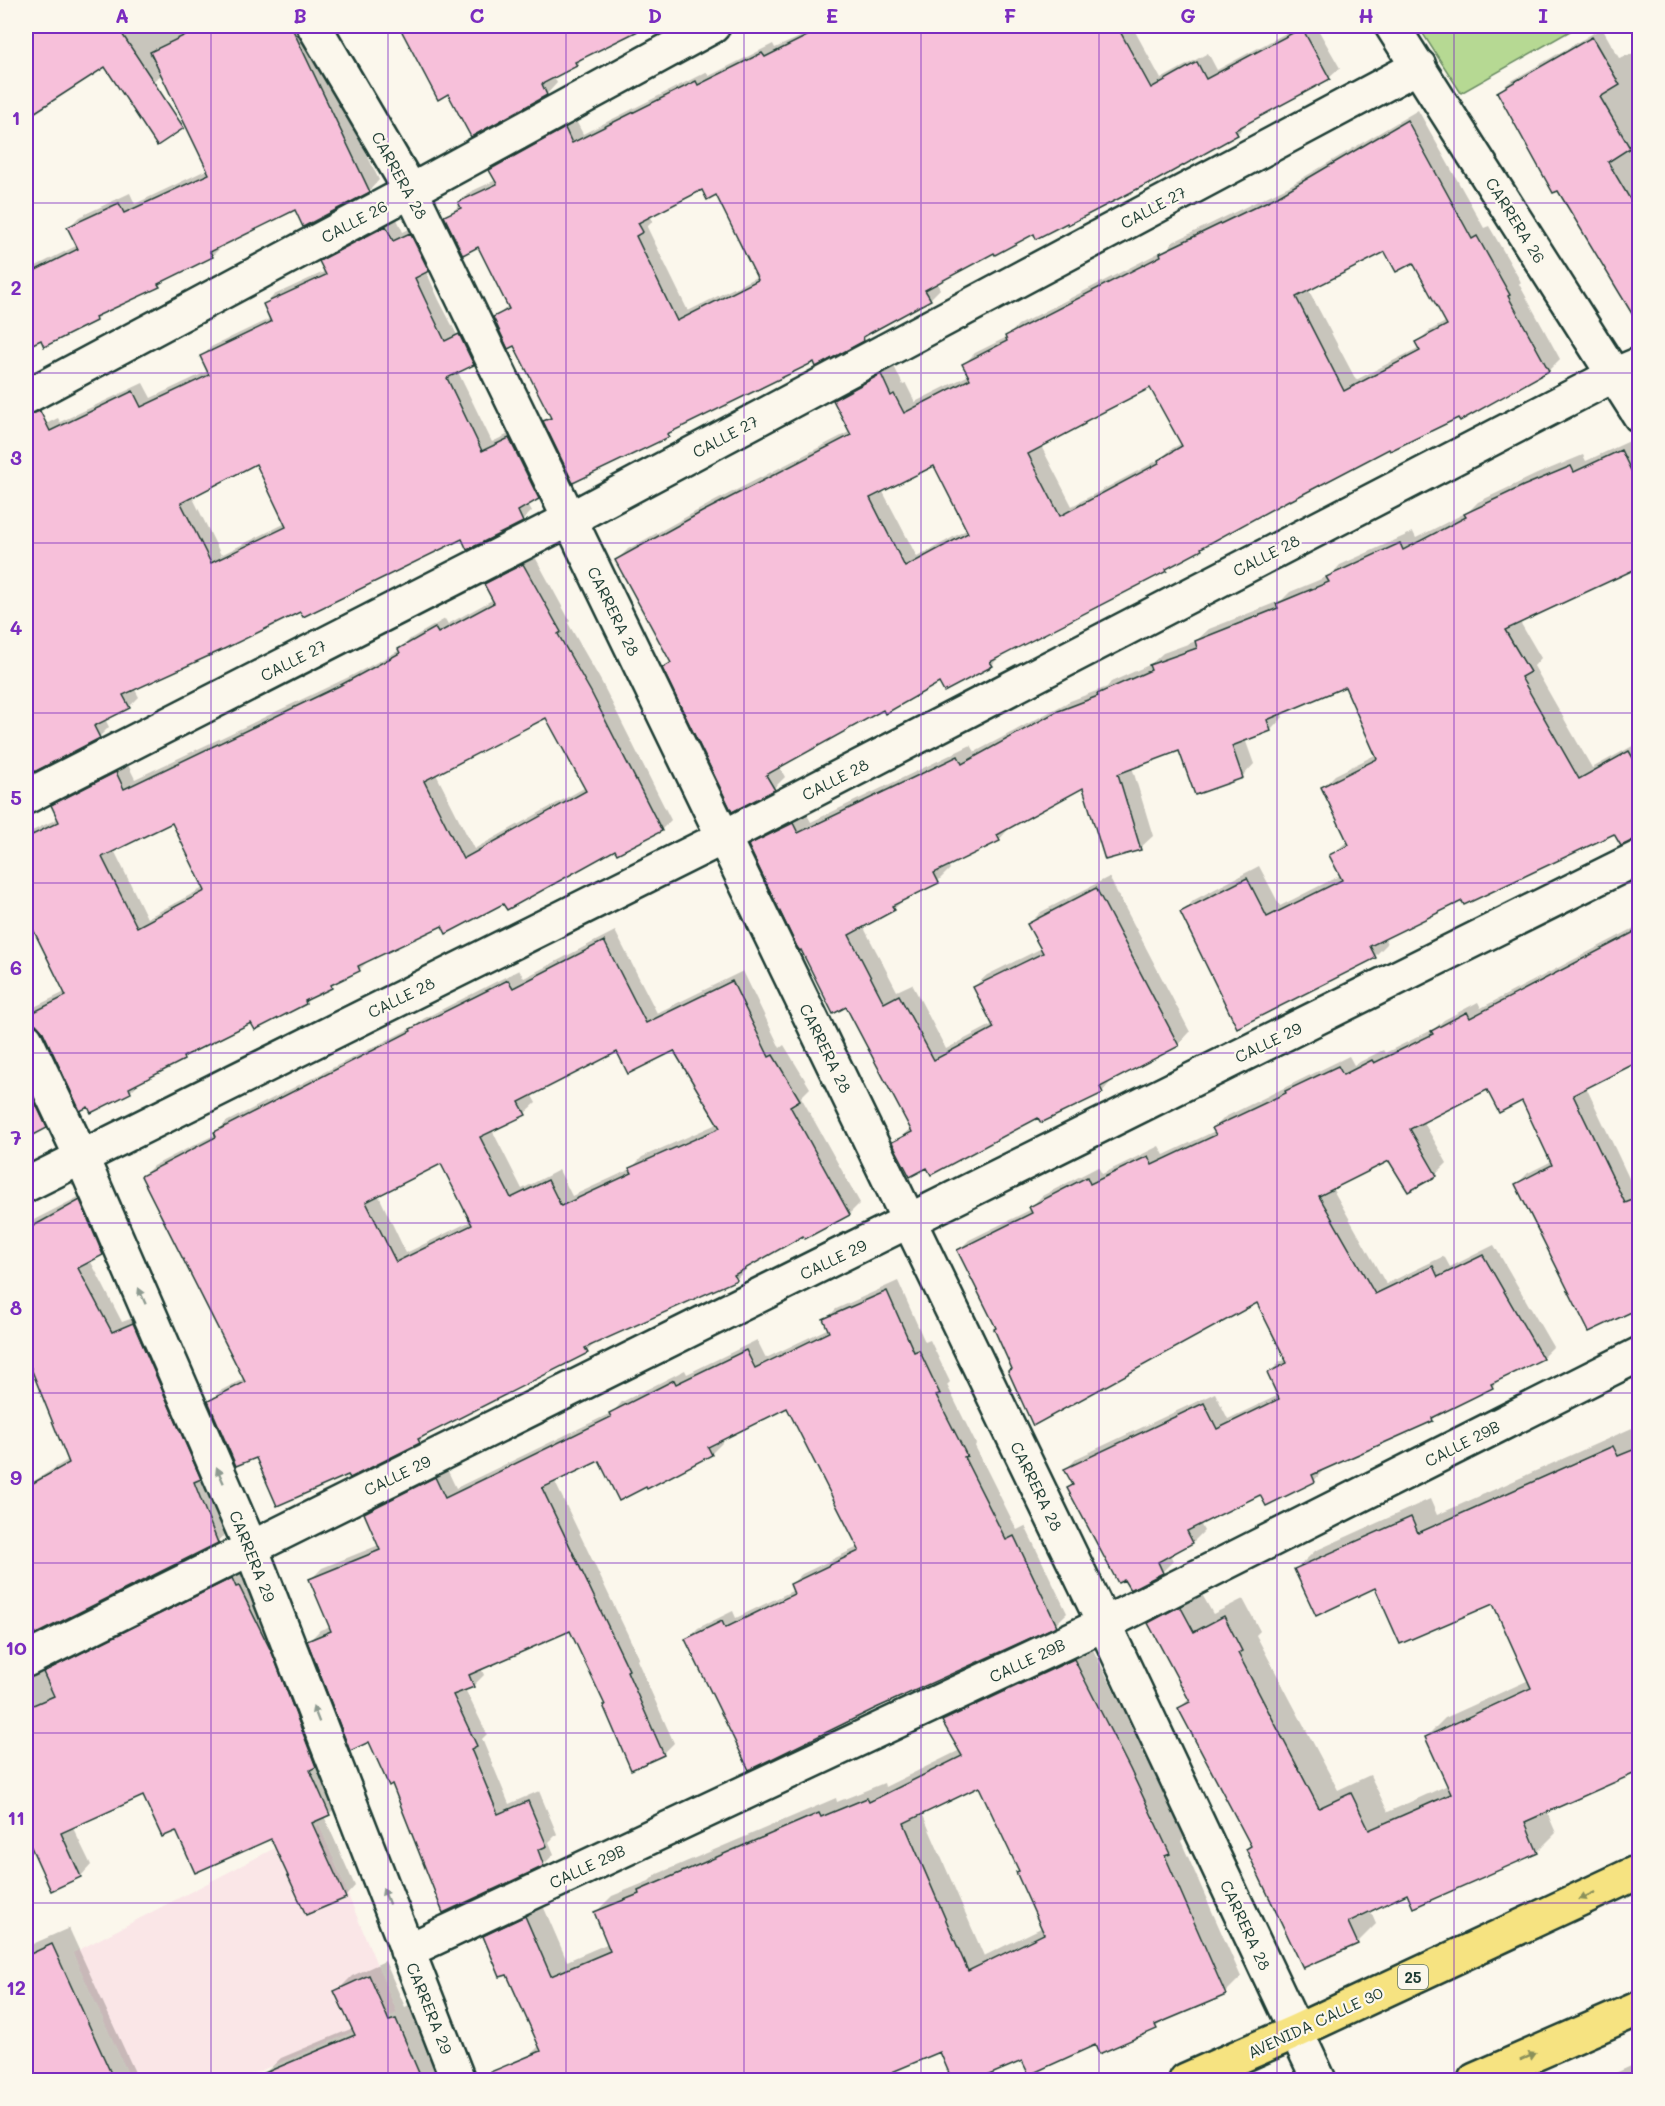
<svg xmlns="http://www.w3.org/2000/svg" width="1665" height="2106" font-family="Mali,sans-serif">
	<rect width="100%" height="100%" fill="#fbf7ec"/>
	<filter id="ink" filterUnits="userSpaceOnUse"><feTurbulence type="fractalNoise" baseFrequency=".0167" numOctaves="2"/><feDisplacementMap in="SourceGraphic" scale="12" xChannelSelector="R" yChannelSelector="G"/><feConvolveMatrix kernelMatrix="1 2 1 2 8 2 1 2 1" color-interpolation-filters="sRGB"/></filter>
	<g filter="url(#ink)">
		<!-- built -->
		<path fill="#fae6e7" d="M319,1825L397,2013L239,2080H131L73,1953Z"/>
		<!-- green -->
		<path fill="#b6d993" stroke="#6a8b64" stroke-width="1.5" d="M1418,26H1579L1461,93Z"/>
		<!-- shadow -->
		<g fill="#0003" fill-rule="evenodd">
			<path d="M26,26H281L284,31L295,26H306L379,180L369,191L296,208L222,246L212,256L167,278L159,286L103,312L96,319L41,338L26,346V271L78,245L69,227L79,217L130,193L135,204L208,169L163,74L128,98L105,65L26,116Z"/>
			<path d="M401,26H645L586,55L576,65L554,76L557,83L547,94L472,135L449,92Z"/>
			<path d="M825,26H1132L1161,79L1208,53L1217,70L1299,26H1316L1340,68L1329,78L1247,123L1237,134L1067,221L1034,232L994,251L936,282L940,289L930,299L873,330L863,340L815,360L675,429L668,435L545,422L551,415L515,344L495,318L509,305L479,245L446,217L461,204L460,202L470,192L496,180L491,170L501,160L575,119L583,134L706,72L709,76L773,44L775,48ZM703,188L717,193L758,276L688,311L647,227L653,221L650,215Z"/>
			<path d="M1602,28L1619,58L1640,51V303L1629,309L1498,93L1508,83Z"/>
			<path d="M1418,110L1484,228L1489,226L1521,282L1519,284L1560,359L1549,370L1460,419L1459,416L1390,447L1206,544L1201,549L1171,564L1166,569L1002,654L992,665L940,681L883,708L779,766L785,777L774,788L664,668L672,660L617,560L628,549L715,501L851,431L835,400L846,389L893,364L903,385L906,384L915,402L969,375L964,364L975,353L1007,337L1018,325L1168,248L1173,242L1289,186ZM1385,250L1414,260L1447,321L1429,331L1417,343L1420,347L1356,380L1308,289ZM1151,386L1182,443L1171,449L1162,458L1072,506L1041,446L1085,423L1090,417ZM935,464L968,529L917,557L882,490Z"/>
			<path d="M396,217L403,232L420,224L438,260L426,271L439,300L471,362H475L459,330L469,325L483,354L474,364L458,372L492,442L519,429L548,488L538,498L528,504L532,511L522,521L462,537L134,688L139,697L129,707L105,719L109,727L99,737L26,761V434L58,418L60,422L143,383L151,398L208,371L202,357L211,347L271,318L265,305L274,295L326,271L321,262L331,252ZM257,462L286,523L221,555L192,496Z"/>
			<path d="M1634,439L1640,451V566L1520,622L1541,658L1534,666L1592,768L1640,742V827L1615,832L1462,899L1384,937L1387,944L1375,956L1182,912L1194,900L1259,866L1280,906L1341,875L1331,855L1349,840L1323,787L1335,775L1377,754L1346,685L1281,713L1283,717L1271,730L1245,739L1254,764L1242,777L1180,749L1132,767L1153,836L1140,848L1084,786L1011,826L999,840L948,865L950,869L938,881L905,898L894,909L863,926L897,991L912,984L946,1049L993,1024L974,987L987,975L1042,948L1029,924L1041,912L1109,877L1190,1032L1178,1045L1114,1078L1102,1092L1042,1121L1039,1116L928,1166L894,1143L911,1128L847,1005L750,846L762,834L805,811L811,822L971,745L975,752L1070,701L1107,687L1111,682L1151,664L1163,653L1196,641L1209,629L1282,600L1290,592L1331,575L1340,565L1413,532L1416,538L1469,511L1478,502L1537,474L1583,455L1586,461Z"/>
			<path d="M534,555L570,621L568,623L601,681L671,820L661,830L616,848L504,902L442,924L370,959L359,970L338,980L331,986L312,996L305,1003L252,1021L190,1052L183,1059L141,1081L130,1092L91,1111L44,1031L38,1024L26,1020V1011L65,992L26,911V834L59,818L53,806L63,795L127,763L135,779L351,676L400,650L410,639L445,619L448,624L494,599L486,584L496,574ZM547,716L586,787L474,849L436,774ZM173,821L205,887L147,918L114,850Z"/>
			<path d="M1640,925V1056L1586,1087L1636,1193L1640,1192V1307L1517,1184L1528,1173L1552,1161L1523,1099L1488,1088L1423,1121L1447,1163L1436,1174L1408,1190L1390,1159L1332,1188L1386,1284L1444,1256L1450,1267L1494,1245L1553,1347L1542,1358L1501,1378L1492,1387L1439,1413L1432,1420L1325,1468L1314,1481L1261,1493L1200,1523L1204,1531L1193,1542L1170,1554L1173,1561L1162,1572L1069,1489L1074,1483L1066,1469L1077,1458L1215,1393L1228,1419L1279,1395L1269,1373L1280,1362L1287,1359L1258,1300L1010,1371L1013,1368L997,1328L958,1251L969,1240L1032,1209L1031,1207L1042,1196L1098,1167L1102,1174L1159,1146L1164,1155L1215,1131L1214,1128L1225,1117L1349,1056L1354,1065L1383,1050L1385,1053L1434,1029L1444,1020L1478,1002L1481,1008Z"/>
			<path d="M615,931L657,1013L743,971L780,1048L784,1045L810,1088L801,1097L860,1203L849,1214L804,1234L746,1267L747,1269L736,1279L597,1341L587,1351L430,1431L419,1442L349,1473L256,1456L210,1401L220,1391L245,1378L143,1176L153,1166L216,1134L226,1122L417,1025L423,1019L519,970L524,978ZM675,1049L719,1123L642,1157L631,1169L572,1196L559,1170L522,1189L492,1130L525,1113L536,1103L531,1094L618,1050ZM442,1162L471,1221L406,1253L378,1194Z"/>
			<path d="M26,1051L57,1117L46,1127L26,1138Z"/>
			<path d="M90,1191L113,1243L102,1253L90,1260L122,1322L144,1314L228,1532L217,1542L26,1638V1486L69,1459L28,1358L26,1359V1224Z"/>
			<path d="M898,1281L925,1342L930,1340L950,1382L947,1385L976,1444L975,1446L1017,1530L1025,1526L1067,1613L1056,1624L687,1639L698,1628L733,1611L736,1618L794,1590L791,1584L802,1574L858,1547L788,1406L721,1440L722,1443L711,1454L600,1459L554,1480L639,1658L637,1660L674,1743L663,1754L606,1704L571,1629L481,1668L484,1675L473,1686L465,1689L487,1734L482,1739L509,1804L539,1791L557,1834L549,1842L554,1854L543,1865L393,1782L370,1740L309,1641L320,1630L331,1626L311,1579L322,1568L379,1545L366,1513L377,1502L446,1467L456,1488L613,1412L622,1402L685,1370L687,1374L757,1340L766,1358L829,1328L825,1320L836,1309Z"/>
			<path d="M1632,1428L1637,1439L1640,1437V1769L1546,1810L1556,1833L1538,1851L1414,1906L1408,1892L1370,1910L1376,1924L1357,1943L1248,1849L1252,1845L1179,1709L1190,1698L1150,1623L1168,1604L1199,1589L1213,1614L1243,1599L1260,1631L1256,1635L1338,1790L1370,1775L1388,1812L1448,1785L1426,1737L1445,1718L1529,1680L1494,1602L1376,1586L1296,1569L1315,1551L1430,1499L1437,1515Z"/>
			<path d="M243,1569L340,1803L329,1814L324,1816L355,1886L345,1897L272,1837L177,1829L144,1794L72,1826L91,1865L81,1876L52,1889L26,1831V1704L28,1703L26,1699V1665Z"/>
			<path d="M1090,1644L1146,1752L1185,1837L1181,1841L1241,1977L1225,1993L1165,2019L1156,2027L1023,2059L973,2080H954L941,2050L869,2080H537L528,2057L540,2045L508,1973L484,1937L500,1921L541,1901L567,1961L609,1943L596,1912L612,1896L649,1881L655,1875L836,1798L837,1802L884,1783L885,1787L960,1750L944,1721L960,1705ZM980,1785L1021,1870L1043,1927L984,1956L922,1813Z"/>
			<path d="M69,1928L138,2079L137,2080H26V1947Z"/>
			<path d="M385,1961L405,2007L412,2004L443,2080H268L265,2073L281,2058L353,2028L336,1992L352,1976Z"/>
			<path d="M1640,2062V2080H1600Z"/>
		</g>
		<!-- building -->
		<g fill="#f7c0da" stroke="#1f3d34" stroke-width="1.5" fill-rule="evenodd">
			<path d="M26,26H117L184,128L157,146L105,67L26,118Z"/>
			<path d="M204,26H291L370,192L303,227L295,210L210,252L213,257L158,284L160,287L95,317L96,321L44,347L41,340L26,347V275L78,249L67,227L119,203L124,213L209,174L150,52Z"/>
			<path d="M399,26H648L575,62L577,66L542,84L547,95L471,137L448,94L438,100Z"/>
			<path d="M827,26H1117L1151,88L1197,62L1206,79L1302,28L1330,79L1235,130L1238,135L1150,184L1149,183L1068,225L1067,223L1036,239L1034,234L995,255L994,253L925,290L931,300L863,337L864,341L816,367L814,362L667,434L669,437L573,483L543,421L551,418L514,346L508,349L493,317L509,309L478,247L463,255L444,216L461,208L458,202L497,184L489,170L565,128L572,143L696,81L698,85L762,53L765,57ZM702,190L707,200L716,195L758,280L677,321L636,236L643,232L638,223Z"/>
			<path d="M1592,37L1620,85L1600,97L1630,148L1608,162L1640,216V327L1558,191L1553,193L1497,92Z"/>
			<path d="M1407,120L1472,239L1477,236L1510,295L1508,296L1549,371L1460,421L1458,418L1390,451L1389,449L1290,501L1289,500L1201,548L1202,550L1166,569L1167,571L990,662L993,666L944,692L939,683L885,714L883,710L766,775L775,790L732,812L662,668L671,663L615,560L702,512L851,435L833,400L881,374L891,396L894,394L904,413L970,379L962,364L1007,341L1005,336L1161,256L1160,253L1276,197ZM1385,252L1396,272L1413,263L1447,325L1415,342L1420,351L1344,391L1296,297ZM1150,388L1182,446L1158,460L1159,463L1060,516L1028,454L1085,424L1084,422ZM934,466L968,533L905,567L870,498Z"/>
			<path d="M386,226L393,241L410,233L429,271L415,278L430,310L445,341L459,334L474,365L447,378L482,451L509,438L539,499L518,511L523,522L467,550L462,539L303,617L300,612L222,650L123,695L130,708L94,726L100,738L34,772L26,753V416L40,411L50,431L133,391L141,407L209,375L200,356L271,322L263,304L326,275L319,261ZM256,464L286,527L211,563L181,503Z"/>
			<path d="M1621,450L1640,489V567L1505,630L1530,672L1521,677L1579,779L1629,751L1640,770V839L1621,846L1614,834L1464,905L1462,901L1370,946L1376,958L1237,1028L1180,912L1247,878L1267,917L1342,880L1329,855L1349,845L1321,787L1377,759L1345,687L1267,720L1271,731L1232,746L1243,778L1195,795L1179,751L1118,774L1141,850L1105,860L1083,788L997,835L1000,841L934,873L939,883L892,906L895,910L849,935L884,1003L899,995L934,1060L994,1028L973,987L1043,953L1027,924L1096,888L1179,1046L1100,1087L1103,1093L1041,1123L1038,1118L931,1175L927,1168L910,1177L892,1142L912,1132L846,1007L833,1014L801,950L800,951L797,947L748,845L793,823L798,833L958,756L962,764L1056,712L1098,696L1097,694L1151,670L1149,665L1197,648L1195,641L1278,608L1276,604L1329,582L1326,577L1400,543L1403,550L1466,517L1464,514L1523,486L1571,466L1574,472Z"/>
			<path d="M523,564L561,632L558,634L591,692L662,831L617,854L615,850L507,910L503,904L446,934L442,926L358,966L360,971L331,985L332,988L305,1001L306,1004L255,1030L251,1023L183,1057L184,1060L129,1088L131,1093L91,1113L88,1107L80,1111L43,1032L36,1024L26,1022V1016L66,996L26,915V838L59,822L51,805L116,772L124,789L339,686L400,653L398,649L435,628L438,633L494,603L484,584ZM546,718L586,791L463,859L424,781ZM172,823L205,891L137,927L102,857Z"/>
			<path d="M1640,929V1061L1573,1095L1625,1203L1640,1197V1308L1589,1332L1515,1184L1552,1165L1522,1101L1499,1113L1487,1090L1410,1129L1437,1176L1408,1192L1389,1161L1319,1196L1375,1294L1433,1266L1438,1277L1483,1255L1543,1359L1491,1384L1493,1388L1432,1418L1433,1421L1312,1475L1315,1482L1266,1506L1260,1495L1187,1531L1193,1543L1158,1562L1163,1573L1130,1590L1124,1580L1118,1583L1067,1488L1073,1485L1064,1469L1204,1403L1217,1429L1279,1399L1267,1373L1287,1363L1257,1303L1033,1426L1008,1371L1012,1369L994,1329L996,1328L957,1250L1032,1213L1029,1207L1087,1177L1090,1184L1148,1156L1152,1165L1216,1135L1212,1128L1286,1093L1285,1091L1338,1066L1343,1075L1372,1060L1374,1063L1433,1034L1431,1031L1467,1012L1470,1018Z"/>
			<path d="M604,941L646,1023L732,981L769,1057L773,1055L800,1100L790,1106L850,1215L805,1239L803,1236L734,1275L737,1280L585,1348L588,1353L418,1439L420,1443L350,1478L348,1475L277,1506L256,1458L236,1466L208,1401L245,1382L141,1176L216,1137L214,1132L411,1031L410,1029L508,980L513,988ZM674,1051L720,1128L629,1168L632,1173L561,1206L548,1180L511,1198L480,1137L526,1115L519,1102L617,1052L628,1074ZM441,1164L472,1225L396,1262L366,1202Z"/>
			<path d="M26,1083L47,1128L26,1139Z"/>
			<path d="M80,1200L103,1255L78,1268L112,1332L133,1323L201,1479L194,1482L218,1543L28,1638L26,1634V1487L69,1463L26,1356V1230Z"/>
			<path d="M887,1291L914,1352L919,1350L940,1394L936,1395L967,1456L964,1457L1006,1540L1014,1536L1057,1626L874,1709L749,1770L685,1639L722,1621L725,1628L794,1594L790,1584L859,1551V1550L787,1408L708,1447L712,1455L647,1489L646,1487L619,1501L599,1461L542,1488L629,1670L627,1671L664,1755L631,1770L603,1705H605L570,1631L469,1675L474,1687L453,1695L477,1746L471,1749L498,1814L528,1801L547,1846L538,1850L544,1866L443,1913L392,1784L389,1786L369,1742L350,1751L307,1641L331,1631L309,1579L380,1550L364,1513L435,1477L445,1498L611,1417L609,1413L674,1380L676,1384L746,1350L755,1368L829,1332L823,1319Z"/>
			<path d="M1613,1446L1618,1456L1640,1447V1771L1525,1822L1538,1853L1413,1908L1407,1894L1348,1922L1358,1944L1303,1968L1246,1849L1251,1846L1178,1708L1190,1702L1148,1623L1180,1606L1194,1632L1224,1616L1242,1651L1238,1653L1319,1808L1351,1793L1369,1830L1451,1794L1425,1737L1531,1688L1493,1604L1400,1644L1375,1588L1316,1616L1294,1569L1411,1517L1418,1533Z"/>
			<path d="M232,1578L236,1587L239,1586L273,1655L316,1767L310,1770L330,1815L312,1823L346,1898L306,1915L271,1839L195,1873L176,1831L162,1837L143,1796L61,1833L81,1877L51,1891L31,1847L26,1849V1708L54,1696L43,1672Z"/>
			<path d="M1074,1659L1130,1769L1170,1854L1165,1856L1226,1995L1155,2025L1157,2029L1099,2054L1095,2045L1029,2075L1022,2061L977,2080H952L940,2052L873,2080H476V2078L541,2051L507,1975L500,1977L483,1936L525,1916L551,1976L610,1951L594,1912L639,1894L638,1891L819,1813L821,1817L867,1798L869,1802L962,1756L942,1721ZM979,1787L1019,1871L1016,1872L1044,1934L968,1971L904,1823Z"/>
			<path d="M52,1944L114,2080H26V1956Z"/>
			<path d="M369,1975L389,2021L396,2019L422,2080H248L355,2035L334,1991Z"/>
		</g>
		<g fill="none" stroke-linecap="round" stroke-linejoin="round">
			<defs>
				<g id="street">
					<path d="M1392,26L1640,416"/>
					<path d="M26,397L411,191L713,26"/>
					<path d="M26,797L570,519L1419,66"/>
					<path d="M26,1040L81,1156L251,1548L458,2080"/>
					<path d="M26,1185L724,837L1614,375L1640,364"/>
					<path d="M26,1660L1640,857"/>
					<path d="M407,1951L1104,1624L1640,1354"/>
				</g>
				<path id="secondary" d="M314,26L411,191L1104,1624L1319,2080"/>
				<g id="highway">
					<path d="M1186,2080L1297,2031L1640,1871"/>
					<path d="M1475,2080L1640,2008"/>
				</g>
			</defs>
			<!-- street casing -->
			<use href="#street" stroke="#1f3d34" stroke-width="38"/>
			<!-- secondary casing -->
			<use href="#secondary" stroke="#1f3d34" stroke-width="38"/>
			<!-- highway casing -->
			<use href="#highway" stroke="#1f3d34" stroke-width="38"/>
			<!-- street -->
			<use href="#street" stroke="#fbf7ec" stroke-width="33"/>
			<!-- secondary -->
			<use href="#secondary" stroke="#fbf7ec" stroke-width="33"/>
			<!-- highway -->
			<use href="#highway" stroke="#f6e381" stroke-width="33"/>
		</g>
		<!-- one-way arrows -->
		<defs><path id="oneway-solid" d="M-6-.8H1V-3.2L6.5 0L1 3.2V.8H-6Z" transform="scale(1.5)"/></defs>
		<g fill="#8d9a90">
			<use href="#oneway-solid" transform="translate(142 1296) rotate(-114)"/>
			<use href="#oneway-solid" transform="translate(220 1475) rotate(-114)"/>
			<use href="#oneway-solid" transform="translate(316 1714) rotate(-111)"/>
			<use href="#oneway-solid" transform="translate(386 1896) rotate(-111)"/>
		</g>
		<g fill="#8a905a">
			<use href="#oneway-solid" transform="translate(1587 1896) rotate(155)"/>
			<use href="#oneway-solid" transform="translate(1528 2057) rotate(-24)"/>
		</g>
	</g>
	<!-- grid -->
	<path fill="none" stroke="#7b2cbf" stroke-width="1.5" stroke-opacity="0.55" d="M211,26V2080M388,26V2080M566,26V2080M744,26V2080M921,26V2080M1099,26V2080M1277,26V2080M1454,26V2080M26,203H1640M26,373H1640M26,543H1640M26,713H1640M26,883H1640M26,1053H1640M26,1223H1640M26,1393H1640M26,1563H1640M26,1733H1640M26,1903H1640"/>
	<g text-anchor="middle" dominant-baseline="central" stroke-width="4.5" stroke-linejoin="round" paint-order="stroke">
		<!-- shield labels -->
		<rect fill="#fbf7ec" stroke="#61756b" stroke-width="1.5" x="1398" y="1965" width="30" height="24" rx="4.5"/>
		<g font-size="15" font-weight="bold" fill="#1f3d34">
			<text x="1413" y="1977">25</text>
		</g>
		<!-- street labels -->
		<g font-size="16" fill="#1f3d34" stroke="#fbf7ec">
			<text transform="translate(400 175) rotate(61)">CARRERA 28</text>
			<text transform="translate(1153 207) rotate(-28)">CALLE 27</text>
			<text transform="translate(1516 220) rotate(58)">CARRERA 26</text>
			<text transform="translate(354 221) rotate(-28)">CALLE 26</text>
			<text transform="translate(725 436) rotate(-28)">CALLE 27</text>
			<text transform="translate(1266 555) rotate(-27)">CALLE 28</text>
			<text transform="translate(614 611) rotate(64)">CARRERA 28</text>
			<text transform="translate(293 660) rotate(-27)">CALLE 27</text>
			<text transform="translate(835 779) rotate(-27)">CALLE 28</text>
			<text transform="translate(401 997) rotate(-26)">CALLE 28</text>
			<text transform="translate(1268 1042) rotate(-26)">CALLE 29</text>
			<text transform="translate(826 1048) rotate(64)">CARRERA 28</text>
			<text transform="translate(833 1259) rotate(-26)">CALLE 29</text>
			<text transform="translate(1462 1443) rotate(-27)">CALLE 29B</text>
			<text transform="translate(397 1475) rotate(-26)">CALLE 29</text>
			<text transform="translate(1037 1486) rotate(64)">CARRERA 28</text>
			<text transform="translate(253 1556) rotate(68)">CARRERA 29</text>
			<text transform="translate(1027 1660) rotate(-25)">CALLE 29B</text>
			<text transform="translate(587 1866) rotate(-25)">CALLE 29B</text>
			<text transform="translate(1246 1925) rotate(65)">CARRERA 28</text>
			<text transform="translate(430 2008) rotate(68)">CARRERA 29</text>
			<text transform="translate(1315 2022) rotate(-25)">AVENIDA CALLE 30</text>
		</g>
	</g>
	<!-- margin -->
	<rect width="1665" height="2106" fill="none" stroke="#fbf7ec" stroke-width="66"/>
	<rect x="33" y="33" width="1599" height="2040" fill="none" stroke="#7b2cbf" stroke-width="2"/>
	<g font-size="20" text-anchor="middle" font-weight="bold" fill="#7b2cbf">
		<text x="122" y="23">A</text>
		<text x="300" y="23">B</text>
		<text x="477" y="23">C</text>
		<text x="655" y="23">D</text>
		<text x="832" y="23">E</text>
		<text x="1010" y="23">F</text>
		<text x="1188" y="23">G</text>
		<text x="1366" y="23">H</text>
		<text x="1543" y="23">I</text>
		<text x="16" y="125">1</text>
		<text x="16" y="295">2</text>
		<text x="16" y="465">3</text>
		<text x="16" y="635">4</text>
		<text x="16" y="805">5</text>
		<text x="16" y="975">6</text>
		<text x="16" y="1145">7</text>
		<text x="16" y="1315">8</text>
		<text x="16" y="1485">9</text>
		<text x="16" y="1655">10</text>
		<text x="16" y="1825">11</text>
		<text x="16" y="1995">12</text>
	</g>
</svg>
